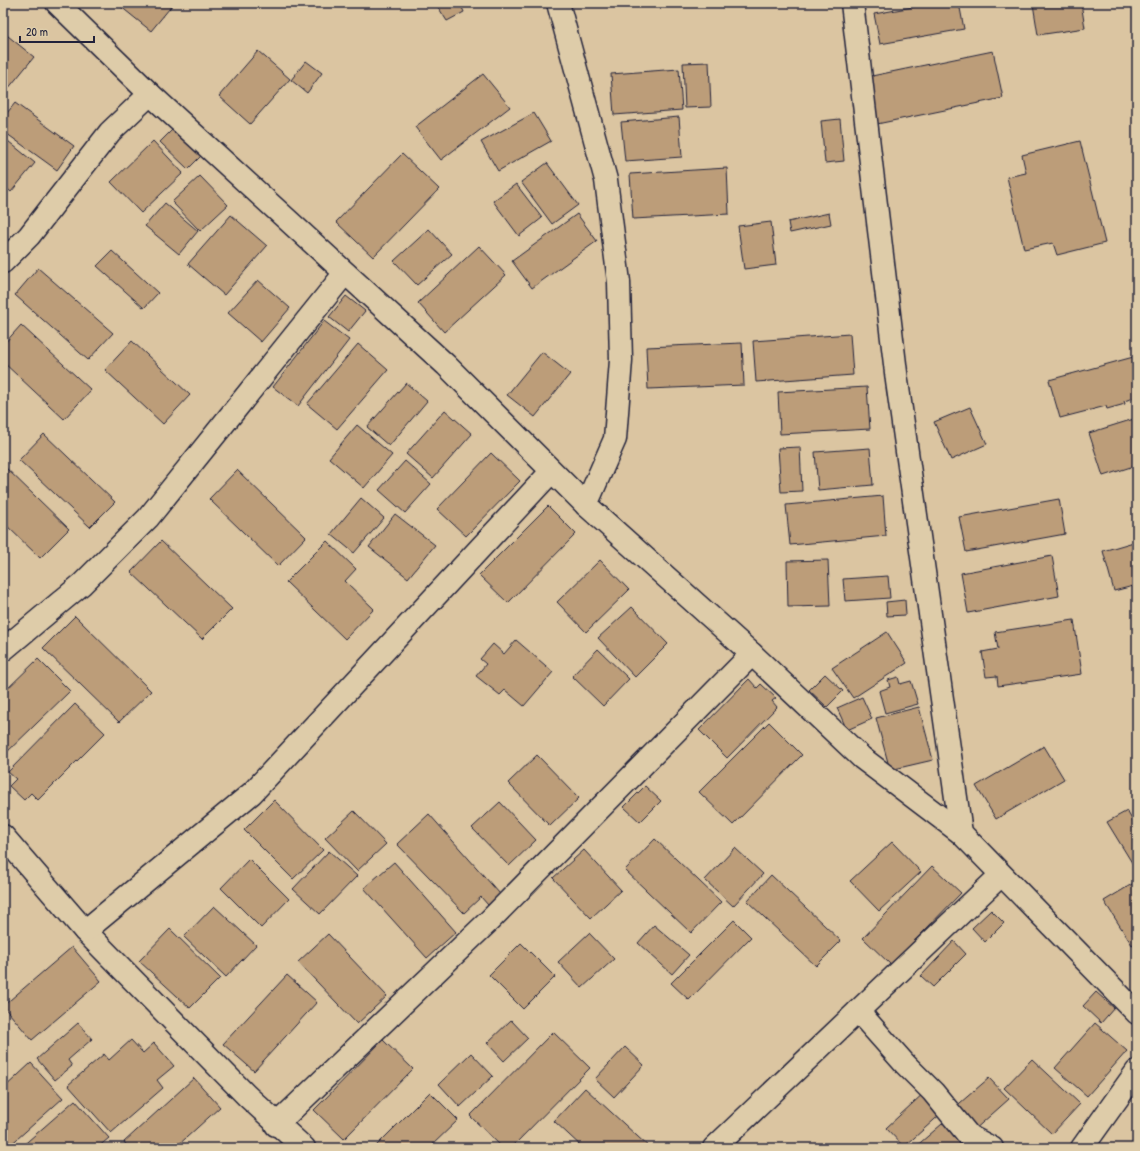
<svg xmlns="http://www.w3.org/2000/svg" width="1140" height="1151" font-family="'Patrick Hand',sans-serif">
	<rect width="100%" height="100%" fill="#dbc5a1"/>
	<filter id="ink" filterUnits="userSpaceOnUse"><feTurbulence type="fractalNoise" baseFrequency=".025" numOctaves="2"/><feDisplacementMap in="SourceGraphic" scale="8" xChannelSelector="R" yChannelSelector="G"/><feConvolveMatrix kernelMatrix="1 2 1 2 8 2 1 2 1" color-interpolation-filters="sRGB"/></filter>
	<g filter="url(#ink)">
		<!-- building -->
		<g fill="#bc9d79" stroke="#22223b">
			<path d="M123,3H174L151,31L120,6Z"/>
			<path d="M445,3H460L464,12L447,21L438,7Z"/>
			<path d="M935,3H959L964,29L880,44L874,14Z"/>
			<path d="M1081,3L1085,28L1038,35L1033,4Z"/>
			<path d="M3,32L34,57L3,95Z"/>
			<path d="M258,51L290,79L250,124L219,96Z"/>
			<path d="M993,51L1003,98L877,124L867,77Z"/>
			<path d="M306,61L322,73L307,93L291,80Z"/>
			<path d="M709,62L711,107L685,108L683,63Z"/>
			<path d="M679,69L682,110L614,115L611,74Z"/>
			<path d="M483,74L510,107L441,160L415,127Z"/>
			<path d="M15,103L74,146L57,170L3,131V118Z"/>
			<path d="M534,113L551,141L498,171L481,142Z"/>
			<path d="M679,117L682,157L625,161L621,122Z"/>
			<path d="M840,119L844,161L825,163L821,121Z"/>
			<path d="M174,128L201,156L188,169L160,142Z"/>
			<path d="M3,137L35,163L11,192L3,185Z"/>
			<path d="M153,141L183,173L141,213L111,182Z"/>
			<path d="M1080,141L1105,243L1057,255L1053,243L1024,249L1007,177L1026,173L1022,155Z"/>
			<path d="M402,154L439,189L373,257L336,222Z"/>
			<path d="M547,163L578,205L552,224L521,182Z"/>
			<path d="M727,168L729,214L633,219L630,174Z"/>
			<path d="M200,176L228,205L200,231L172,202Z"/>
			<path d="M516,184L542,218L519,236L493,201Z"/>
			<path d="M165,203L198,231L179,254L145,226Z"/>
			<path d="M829,213L831,224L790,233L788,222Z"/>
			<path d="M577,214L597,241L532,288L512,261Z"/>
			<path d="M231,215L267,246L224,295L188,264Z"/>
			<path d="M771,222L776,265L744,269L738,226Z"/>
			<path d="M429,229L452,254L417,285L394,261Z"/>
			<path d="M479,246L506,275L444,332L418,303Z"/>
			<path d="M112,251L158,293L144,308L97,266Z"/>
			<path d="M38,268L113,333L88,360L15,295Z"/>
			<path d="M258,280L290,308L261,342L228,313Z"/>
			<path d="M346,296L365,311L348,332L329,317Z"/>
			<path d="M324,321L349,340L298,406L273,387Z"/>
			<path d="M21,325L91,390L64,419L3,362V345Z"/>
			<path d="M850,334L853,375L756,382L753,341Z"/>
			<path d="M132,341L190,395L163,424L105,370Z"/>
			<path d="M742,343L744,385L648,389L646,347Z"/>
			<path d="M358,344L388,370L337,429L307,404Z"/>
			<path d="M542,352L570,374L535,417L507,395Z"/>
			<path d="M1137,356V397L1124,401L1125,404L1107,409L1106,406L1060,418L1049,380Z"/>
			<path d="M406,383L427,401L389,446L367,427Z"/>
			<path d="M867,387L870,429L780,434L778,392Z"/>
			<path d="M970,407L987,444L951,460L934,422Z"/>
			<path d="M445,410L472,434L433,478L406,454Z"/>
			<path d="M1137,418V465L1103,476L1089,433Z"/>
			<path d="M357,425L392,455L364,488L329,458Z"/>
			<path d="M44,434L115,502L90,527L19,460Z"/>
			<path d="M800,447L802,491L781,492L778,448Z"/>
			<path d="M870,448L873,485L818,490L815,452Z"/>
			<path d="M491,453L520,481L466,536L437,509Z"/>
			<path d="M405,461L431,484L405,513L379,490Z"/>
			<path d="M3,465L69,529L40,558L3,522Z"/>
			<path d="M237,470L306,537L278,566L209,499Z"/>
			<path d="M883,496L886,536L790,545L786,505Z"/>
			<path d="M361,498L384,518L354,553L331,534Z"/>
			<path d="M1059,499L1065,534L966,552L959,517Z"/>
			<path d="M548,506L576,534L508,603L479,575Z"/>
			<path d="M395,514L435,545L408,578L369,547Z"/>
			<path d="M161,541L232,609L202,639L131,572Z"/>
			<path d="M327,541L356,569L345,581L374,609L345,639L286,582Z"/>
			<path d="M1137,541V585L1114,591L1103,551Z"/>
			<path d="M1052,556L1059,596L968,613L961,573Z"/>
			<path d="M600,560L629,590L586,632L557,602Z"/>
			<path d="M828,560L830,606L788,607L787,561Z"/>
			<path d="M888,576L890,598L845,601L843,579Z"/>
			<path d="M905,600L906,615L887,616L886,602Z"/>
			<path d="M632,607L668,644L635,677L598,638Z"/>
			<path d="M75,616L151,691L119,722L43,648Z"/>
			<path d="M1074,620L1082,674L998,686L997,676L986,677L982,652L998,649L995,632Z"/>
			<path d="M887,632L907,663L853,698L832,668Z"/>
			<path d="M516,640L553,672L524,706L505,690L500,695L476,676L486,664L480,659L493,644L504,654Z"/>
			<path d="M598,649L629,679L603,706L572,676Z"/>
			<path d="M38,659L70,691L3,756V693Z"/>
			<path d="M825,674L843,691L827,707L809,690Z"/>
			<path d="M898,677L900,684L911,681L918,704L885,713L879,691L890,687L888,680Z"/>
			<path d="M749,679L757,688L761,684L776,698L772,701L777,707L727,758L699,730Z"/>
			<path d="M862,697L872,719L847,730L837,708Z"/>
			<path d="M75,704L105,733L38,800L31,793L24,800L9,786L16,779L8,772Z"/>
			<path d="M919,707L933,760L890,770L876,718Z"/>
			<path d="M769,722L802,755L733,825L699,792Z"/>
			<path d="M1044,746L1064,779L996,819L976,786Z"/>
			<path d="M537,755L579,798L550,826L508,783Z"/>
			<path d="M645,786L661,801L640,822L624,807Z"/>
			<path d="M274,800L323,850L293,879L244,830Z"/>
			<path d="M500,802L536,840L509,866L472,828Z"/>
			<path d="M354,811L386,844L357,871L325,838Z"/>
			<path d="M1127,811L1137,828V864L1134,866L1107,822Z"/>
			<path d="M429,814L500,894L488,905L481,897L464,913L397,844Z"/>
			<path d="M655,839L721,902L691,933L625,870Z"/>
			<path d="M892,842L921,872L879,911L850,881Z"/>
			<path d="M735,848L763,874L733,906L705,880Z"/>
			<path d="M584,850L621,890L591,918L553,878Z"/>
			<path d="M329,851L357,876L320,914L293,889Z"/>
			<path d="M249,859L289,899L261,928L221,888Z"/>
			<path d="M394,862L456,932L427,958L364,888Z"/>
			<path d="M932,866L961,893L891,965L863,938Z"/>
			<path d="M771,875L841,941L816,966L747,901Z"/>
			<path d="M1137,881V942L1132,945L1104,901Z"/>
			<path d="M214,906L256,945L226,977L184,937Z"/>
			<path d="M991,910L1004,923L985,942L972,928Z"/>
			<path d="M734,920L751,937L689,1000L671,983Z"/>
			<path d="M654,925L689,955L672,974L638,943Z"/>
			<path d="M170,929L220,978L190,1008L139,961Z"/>
			<path d="M589,933L614,959L582,988L558,962Z"/>
			<path d="M328,934L387,996L357,1024L298,962Z"/>
			<path d="M954,941L966,954L933,987L921,976Z"/>
			<path d="M521,943L555,977L523,1009L489,975Z"/>
			<path d="M72,947L101,981L32,1040L3,1006Z"/>
			<path d="M287,975L317,1002L254,1071L223,1044Z"/>
			<path d="M1096,992L1114,1008L1101,1023L1083,1006Z"/>
			<path d="M511,1020L528,1038L504,1061L487,1043Z"/>
			<path d="M78,1023L92,1039L68,1060L72,1066L55,1080L37,1059Z"/>
			<path d="M1095,1023L1127,1051L1087,1096L1055,1068Z"/>
			<path d="M553,1032L590,1068L511,1148H503L470,1116Z"/>
			<path d="M131,1040L143,1053L154,1043L174,1066L157,1080L163,1088L111,1133L68,1085L104,1054L109,1060Z"/>
			<path d="M383,1040L413,1069L344,1139L314,1110Z"/>
			<path d="M625,1047L644,1065L614,1097L595,1079Z"/>
			<path d="M471,1053L493,1076L460,1107L439,1084Z"/>
			<path d="M1032,1059L1080,1104L1052,1134L1004,1088Z"/>
			<path d="M31,1063L63,1098L7,1148H3V1089Z"/>
			<path d="M194,1078L220,1107L175,1148H129L124,1142Z"/>
			<path d="M989,1078L1009,1099L973,1131L953,1109Z"/>
			<path d="M585,1088L650,1148H583L554,1121Z"/>
			<path d="M926,1091L944,1111L904,1147L886,1128Z"/>
			<path d="M430,1092L458,1120L429,1148H374Z"/>
			<path d="M75,1100L109,1138L97,1148H20Z"/>
			<path d="M949,1118L968,1140L958,1148H914Z"/>
		</g>
		<g fill="none" stroke-linecap="round" stroke-linejoin="round">
			<defs>
				<g id="street">
					<path d="M57,3L150,94L446,365L586,505L752,654L862,758L961,833L1137,1013"/>
					<path d="M558,3L606,180L619,282L621,360L615,439L586,505"/>
					<path d="M852,3L897,381L961,833"/>
					<path d="M3,262L29,236L110,132L150,94"/>
					<path d="M3,650L82,584L148,518L345,273"/>
					<path d="M3,836L85,931L247,1096L304,1148"/>
					<path d="M85,931L252,793L551,472"/>
					<path d="M858,1011L905,1064L933,1092L969,1136L992,1148"/>
					<path d="M276,1125L490,920L752,654"/>
					<path d="M714,1148L1001,875"/>
					<path d="M1082,1148L1137,1071"/>
				</g>
			</defs>
			<!-- street casing -->
			<use href="#street" stroke="#22223b" stroke-width="25"/>
			<!-- street -->
			<use href="#street" stroke="#decca9" stroke-width="22"/>
		</g>
	</g>
	<!-- margin -->
	<rect width="1140" height="1151" fill="none" stroke="#decca9" stroke-width="16"/>
	<rect x="8" y="8" width="1124" height="1135" fill="none" stroke="#22223b" stroke-width="1.5" filter="url(#ink)"/>
	<!-- scale -->
	<path d="M20 36v6h74v-6" fill="none" stroke="#22223b" stroke-width="2"/>
	<text x="26" y="36" font-size="12" fill="#22223b" stroke="#decca9" stroke-width="3" paint-order="stroke">20 m</text>
</svg>
